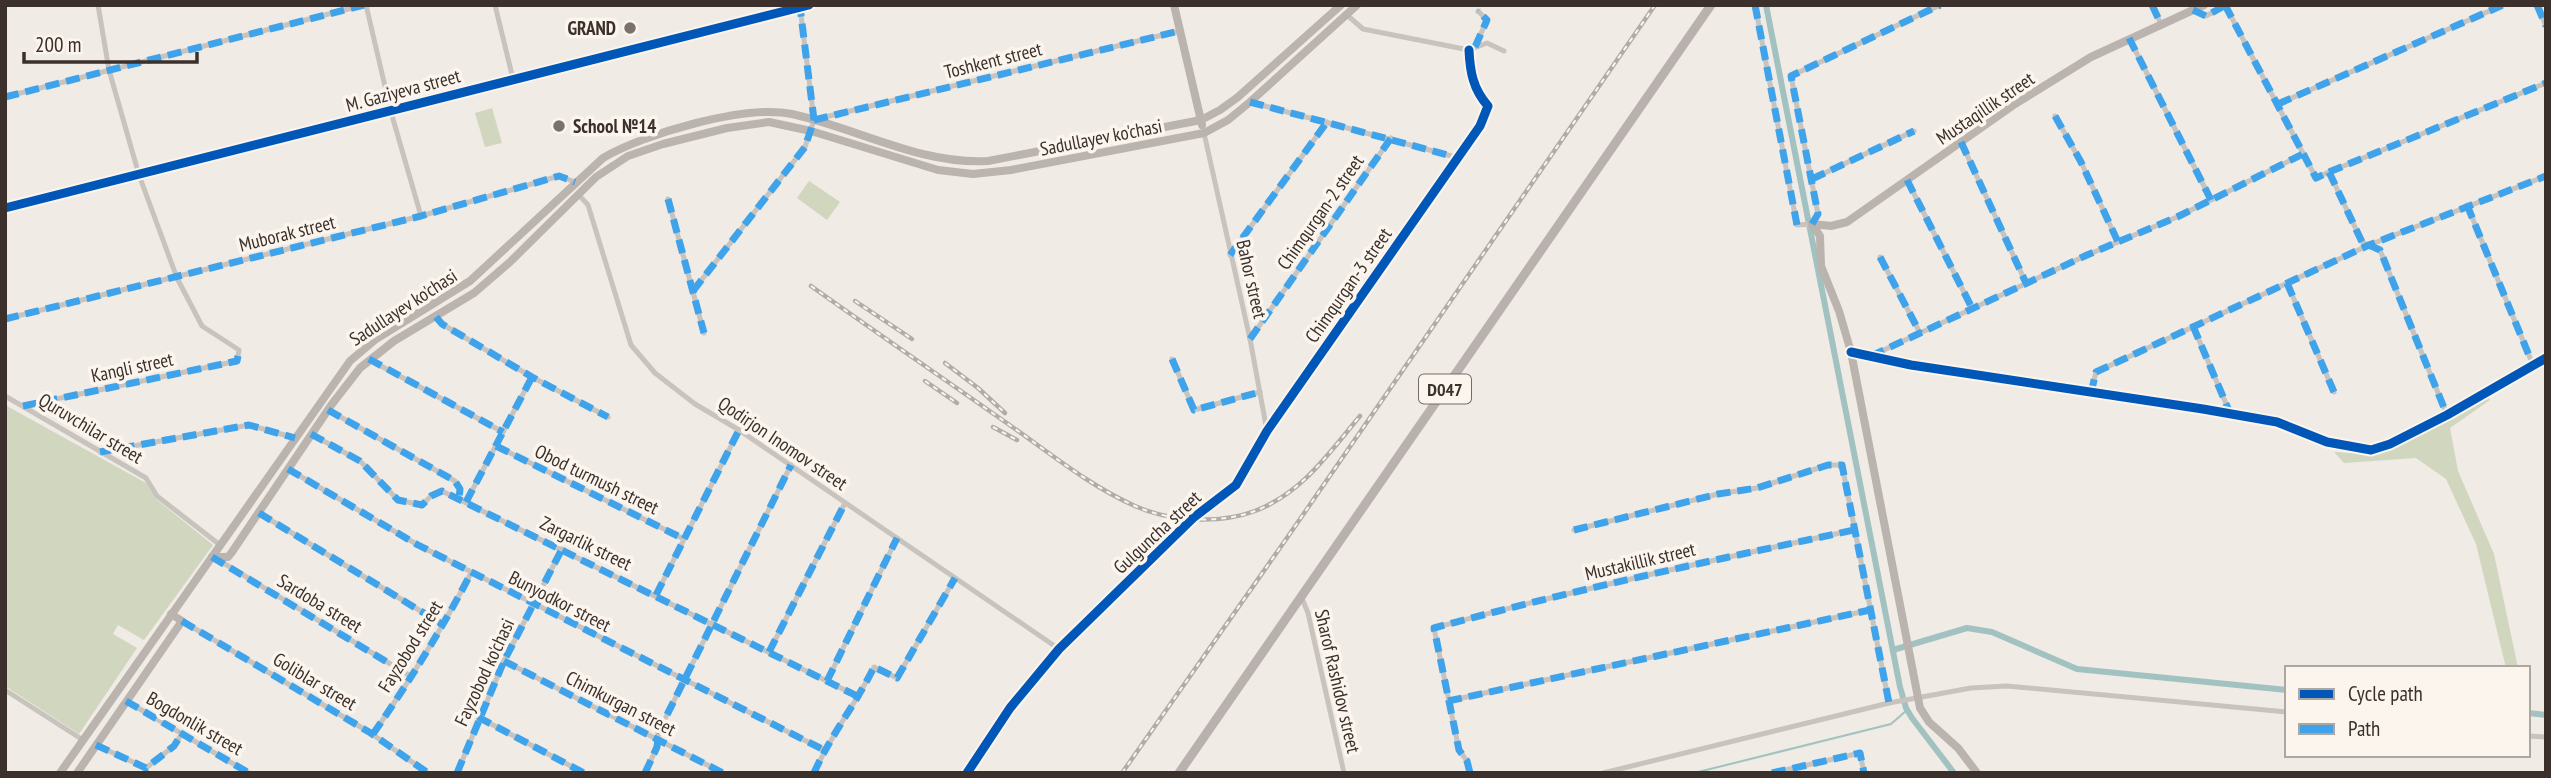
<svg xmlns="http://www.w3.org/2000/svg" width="2551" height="778" font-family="'PT Sans Narrow',sans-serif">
	<rect width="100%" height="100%" fill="#f0ebe5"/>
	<!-- green -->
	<g fill="#d1d6bf">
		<path d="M492,108L502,143L485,147L475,113Z"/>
		<path d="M809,181L840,202L827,220L797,198Z"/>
		<path d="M2489,398L2490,400L2450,428L2458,471L2494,554L2518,668H2506L2476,544L2446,479L2416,458L2344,463L2334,452L2372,454L2398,446Z"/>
		<path d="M5,405L146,483L156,499L213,545L144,640L118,625L113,634L137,648L79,734L5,686Z"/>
	</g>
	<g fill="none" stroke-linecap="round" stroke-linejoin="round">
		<!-- stream -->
		<path stroke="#a1c2c1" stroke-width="2" d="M1694,773L1891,724L1907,710"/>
		<!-- canal -->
		<g stroke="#a1c2c1" stroke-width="6">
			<path d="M1766,5L1900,687L1906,708L1912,718L1954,773"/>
			<path d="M1893,650L1967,628L1992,632L2077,669L2287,690"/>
			<path d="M2528,713L2546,715"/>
		</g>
		<!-- street -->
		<g stroke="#c9c3be" stroke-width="5">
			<path d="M366,5L391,112L421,216"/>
			<path d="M495,5L513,79"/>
			<path d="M1755,5L1797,225L1812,224L1818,214L1791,76L1940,5"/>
			<path d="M2152,5L2161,24"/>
			<path d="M2225,5L2316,178L2329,172L2362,242L2380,250L2447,415"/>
			<path d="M2537,5L2546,26"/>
			<path d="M2193,10L2206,16L2226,5"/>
			<path d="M1347,15L1363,29L1469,50L1487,43L1504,51"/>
			<path d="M2129,38L2211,200"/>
			<path d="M1475,47L1487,20L1478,11"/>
			<path d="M5,97L364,5"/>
			<path d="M1250,102L1459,158"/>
			<path d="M2278,104L2503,5"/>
			<path d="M2055,116L2081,162L2118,242"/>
			<path d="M817,119L1179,31"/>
			<path d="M1204,133L1250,339L1267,431"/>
			<path d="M1961,142L2026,283"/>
			<path d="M2329,172L2546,83"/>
			<path d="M1812,179L1914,131"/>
			<path d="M1907,180L1972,308"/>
			<path d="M578,194L588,205L631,345L655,373L695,404L739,430L1059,649"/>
			<path d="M668,199L704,333"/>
			<path d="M2467,205L2533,365"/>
			<path d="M1230,255L1327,122"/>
			<path d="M1880,257L1920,333"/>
			<path d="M2287,283L2334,392"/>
			<path d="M693,291L805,147L814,120L800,7"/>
			<path d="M436,317L442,324L532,377L608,417"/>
			<path d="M5,319L421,216L559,176L575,182"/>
			<path d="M2193,326L2230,413"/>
			<path d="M1250,339L1391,138"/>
			<path d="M1851,352L1911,365L2203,409L2277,422L2327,442L2371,450L2390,444L2447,415L2546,358"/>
			<path d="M1871,356L2087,255L2177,217L2303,154"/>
			<path d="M1172,359L1194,410L1260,392"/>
			<path d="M370,360L503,432"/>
			<path d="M2091,393L2096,372L2369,245L2546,176"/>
			<path d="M5,396L146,478L157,496L220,545"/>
			<path d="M23,406L237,361L239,350L202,326L177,278L139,175L109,70L98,5"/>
			<path d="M328,410L455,481L460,489L459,499"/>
			<path d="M311,434L360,461L398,500L422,505L431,496L442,491L859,697"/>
			<path d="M496,446L684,539"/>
			<path d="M100,452L249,425L295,438"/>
			<path d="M288,469L418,545L824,750"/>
			<path d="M466,502L532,377"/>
			<path d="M259,513L442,624"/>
			<path d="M1574,530L1718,494L1757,488L1828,465H1842L1889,703"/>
			<path d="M215,558L412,677"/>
			<path d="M656,595L739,430"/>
			<path d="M1301,596L1308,613L1344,773"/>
			<path d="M182,621L369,732L428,773"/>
			<path d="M769,652L845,503"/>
			<path d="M504,661L723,773"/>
			<path d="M827,681L897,538"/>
			<path d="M5,690L83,740"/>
			<path d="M126,701L249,773"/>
			<path d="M1448,701L1870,610"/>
			<path d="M478,717L584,773"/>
			<path d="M373,734C409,682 442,629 471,573"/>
			<path d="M2528,736L2546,737"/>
			<path d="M96,745L146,768L174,746L182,733"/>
			<path d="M457,773L504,661L562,549"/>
			<path d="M645,773L657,747L659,731L791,465"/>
			<path d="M814,773C830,736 856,704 874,667L897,678L955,578"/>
			<path d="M967,773L1010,708L1059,649L1193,518L1236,485L1267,431L1480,126L1488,106C1473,89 1470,72 1469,50"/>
			<path d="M1470,773L1467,761L1459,750L1434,628C1573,590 1714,560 1854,530"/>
			<path d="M1603,773L1889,703L1971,688L2007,686L2287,712"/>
			<path d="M1772,773L1860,753L1864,773"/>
		</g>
		<!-- secondary -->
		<g stroke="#bab3ae" stroke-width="8">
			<path d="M1174,5L1202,125"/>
			<path d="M5,208L809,5"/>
			<path d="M1812,224L1820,236L1821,266L1839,311L1851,352L1920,708L1929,722L1958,748L1977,773"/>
			<path d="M1812,224L1831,226L1847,222L2015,104L2091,57L2204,5"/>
			<path d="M212,557H228L232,552L332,404L360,368L394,341L474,293L510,262L596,177L628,156L663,144L727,128L769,122L811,131L938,170L973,174L1011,170L1204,133L1228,120L1250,102L1357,5"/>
			<path d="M60,773L350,361L376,339L470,281L603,158C644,134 745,104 792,114C857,128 920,165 988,161L1201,120L1220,110L1238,97L1341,5"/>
			<path d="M77,773L182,621L171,614"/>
		</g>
		<!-- primary -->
		<path stroke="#b8b1ad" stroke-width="9" d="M1179,773L1711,5"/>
		<defs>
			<g id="rail">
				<path d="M811,286C877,333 944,379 1011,426C1051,454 1090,486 1135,506C1170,522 1220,524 1255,511C1302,493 1329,453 1360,416"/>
				<path d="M855,301L912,339"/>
				<path d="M945,363L978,388L1005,413"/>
				<path d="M925,381L957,403"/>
				<path d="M993,427L1017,440"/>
				<path d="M1122,773L1289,535L1655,5"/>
			</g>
		</defs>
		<!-- rail casing -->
		<use href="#rail" stroke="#b1aca8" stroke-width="4.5"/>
		<!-- rail -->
		<use href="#rail" stroke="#fbf5ee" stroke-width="2" stroke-dasharray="5" stroke-linecap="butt"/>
		<!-- quiet -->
		<g stroke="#3fa3eb" stroke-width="7" stroke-dasharray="14 7" stroke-linecap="butt">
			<path d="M1755,5L1797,225"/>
			<path d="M2152,5L2161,24"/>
			<path d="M2225,5L2316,178L2329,172L2362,242L2380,250L2447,415"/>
			<path d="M2537,5L2546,26"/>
			<path d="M2193,10L2206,16L2226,5"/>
			<path d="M2129,38L2211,200"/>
			<path d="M1475,47L1487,20L1478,11"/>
			<path d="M5,97L364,5"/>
			<path d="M1250,102L1459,158L1456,162"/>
			<path d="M2278,104L2503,5"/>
			<path d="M2055,116L2081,162L2118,242"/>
			<path d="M814,120L1179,31"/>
			<path d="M1961,142L2026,283"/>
			<path d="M2329,172L2546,83"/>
			<path d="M1812,179L1914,131"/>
			<path d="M1907,180L1972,308"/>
			<path d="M668,199L704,333"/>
			<path d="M2467,205L2533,365"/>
			<path d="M1812,224L1818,214L1791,76L1940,5"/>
			<path d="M1230,255L1327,122"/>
			<path d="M1880,257L1920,333"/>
			<path d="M2287,283L2334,392"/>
			<path d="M693,291L805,147L814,120L800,7"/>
			<path d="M436,317L442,324L532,377L608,417"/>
			<path d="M5,319L421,216L559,176L575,182"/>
			<path d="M2193,326L2230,413"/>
			<path d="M1250,339L1391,138"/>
			<path d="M1871,356L2087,255L2177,217L2303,154"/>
			<path d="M369,359L503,432"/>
			<path d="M1172,359L1194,410L1260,392"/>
			<path d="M2091,393L2096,372L2369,245L2546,176"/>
			<path d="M23,406L237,361L239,350"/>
			<path d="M328,410L455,481L460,489L459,499"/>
			<path d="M311,434L360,461L398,500L422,505L431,496L442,491L859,697"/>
			<path d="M496,446L684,539"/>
			<path d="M100,452L249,425L295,438"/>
			<path d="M288,469L418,545L824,750"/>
			<path d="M466,502L532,377"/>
			<path d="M259,513L442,624"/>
			<path d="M1574,530L1718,494L1757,488L1828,465H1842L1889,703"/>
			<path d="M212,557L412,677"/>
			<path d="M656,595L739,430"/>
			<path d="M182,621L369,732L428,773"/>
			<path d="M769,652L845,503"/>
			<path d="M504,661L723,773"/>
			<path d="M827,681L897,538"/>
			<path d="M126,701L249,773"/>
			<path d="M1448,701L1870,610"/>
			<path d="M478,717L584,773"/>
			<path d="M373,734C409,682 442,629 471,573"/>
			<path d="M96,745L146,768L174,746L182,733"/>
			<path d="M457,773L504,661L562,549"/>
			<path d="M645,773L657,747L659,731L791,465"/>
			<path d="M814,773C830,736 856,704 874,667L897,678L955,578"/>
			<path d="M1470,773L1467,761L1459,750L1434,628C1573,590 1714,560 1854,530"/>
			<path d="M1772,773L1860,753L1864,773"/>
		</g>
		<defs>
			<g id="cycleway">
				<path d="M5,208L809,5"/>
				<path d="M1851,352L1911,365L2203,409L2277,422L2327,442L2371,450L2390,444L2447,415L2546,358"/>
				<path d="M967,773L1010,708L1059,649L1193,518L1236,485L1267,431L1480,126L1488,106C1473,89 1470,72 1469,50"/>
			</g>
		</defs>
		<!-- cycleway casing -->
		<use href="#cycleway" stroke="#fbf5ee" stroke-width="13"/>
		<!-- cycleway -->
		<use href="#cycleway" stroke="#0057b8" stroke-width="9"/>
	</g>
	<!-- markers -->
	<g fill="#7a716c" stroke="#fbf5ee" stroke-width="2.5">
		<circle cx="630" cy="28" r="7"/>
		<circle cx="559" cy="126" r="7"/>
	</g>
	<g text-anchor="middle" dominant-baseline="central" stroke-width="7" stroke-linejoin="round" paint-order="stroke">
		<!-- shield labels -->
		<rect fill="#fbf5ee" stroke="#756b66" stroke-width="2" x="1419" y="374.5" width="52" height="29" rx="5"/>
		<g font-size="18" font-weight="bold" fill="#3b302b">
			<text x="1445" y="389">D047</text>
		</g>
		<!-- poi labels -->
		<g font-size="19" font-weight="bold" fill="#3b302b" stroke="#fbf5ee" text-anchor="end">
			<text x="616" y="28">GRAND</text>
			<text x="573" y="126" text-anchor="start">School №14</text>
		</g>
		<!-- street labels -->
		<g font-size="19" fill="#3b302b" stroke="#fbf5ee">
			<text transform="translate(993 60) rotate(-14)">Toshkent street</text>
			<text transform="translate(403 90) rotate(-15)">M. Gaziyeva street</text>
			<text transform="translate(1985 108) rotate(-34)">Mustaqillik street</text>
			<text transform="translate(1101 137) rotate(-11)">Sadullayev ko'chasi</text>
			<text transform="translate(1320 212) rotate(-55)">Chimqurgan-2 street</text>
			<text transform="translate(287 233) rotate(-14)">Muborak street</text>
			<text transform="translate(1252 279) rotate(77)">Bahor street</text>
			<text transform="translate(1348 285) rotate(-55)">Chimqurgan-3 street</text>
			<text transform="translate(403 307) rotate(-33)">Sadullayev ko'chasi</text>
			<text transform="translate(132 367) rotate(-12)">Kangli street</text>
			<text transform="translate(91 428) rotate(31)">Quruvchilar street</text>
			<text transform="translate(783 443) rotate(34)">Qodirjon Inomov street</text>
			<text transform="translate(597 479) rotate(26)">Obod turmush street</text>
			<text transform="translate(1157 532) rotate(-43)">Gulguncha street</text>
			<text transform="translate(586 543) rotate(26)">Zargarlik street</text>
			<text transform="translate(1640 561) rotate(-13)">Mustakillik street</text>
			<text transform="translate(560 601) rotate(27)">Bunyodkor street</text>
			<text transform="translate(320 603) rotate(31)">Sardoba street</text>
			<text transform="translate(410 646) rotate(-58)">Fayzobod street</text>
			<text transform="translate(484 672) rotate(-65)">Fayzobod ko'chasi</text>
			<text transform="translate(315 681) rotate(31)">Goliblar street</text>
			<text transform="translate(1338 681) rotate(77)">Sharof Rashidov street</text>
			<text transform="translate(621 703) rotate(27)">Chimkurgan street</text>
			<text transform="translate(195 723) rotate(30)">Bogdonlik street</text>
		</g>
	</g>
	<!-- border -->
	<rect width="2551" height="778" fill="none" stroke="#3b302b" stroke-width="14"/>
	<!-- legend -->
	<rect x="2285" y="666" width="245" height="91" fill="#fbf5ee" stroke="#aea6a0" stroke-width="2"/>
	<rect x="2299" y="689" width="35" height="10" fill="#0057b8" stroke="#aea6a0" stroke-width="2"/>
	<text x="2348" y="701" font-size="21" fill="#3b302b">Cycle path</text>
	<rect x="2299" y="724" width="35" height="10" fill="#3fa3eb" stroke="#aea6a0" stroke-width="2"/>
	<text x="2348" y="736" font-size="21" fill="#3b302b">Path</text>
	<!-- scale -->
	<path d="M24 52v10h173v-10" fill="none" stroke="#3b302b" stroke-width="3.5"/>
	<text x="35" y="52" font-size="21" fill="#3b302b" stroke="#fbf5ee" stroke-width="5" paint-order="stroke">200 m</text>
</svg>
